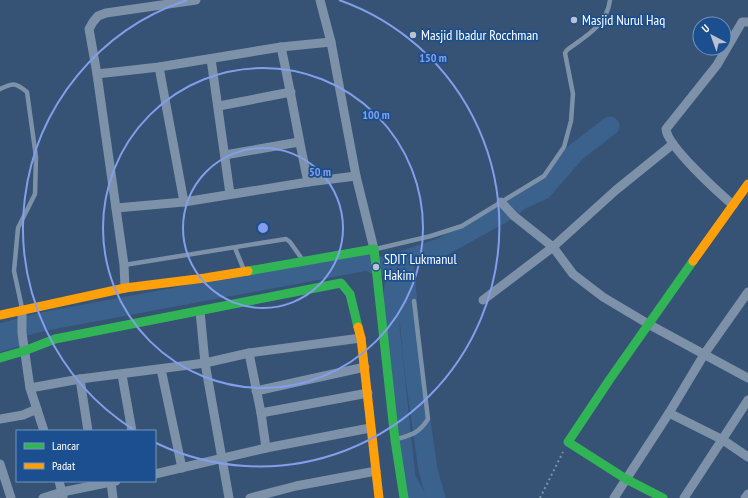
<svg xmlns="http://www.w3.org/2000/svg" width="748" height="498" font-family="'PT Sans Narrow',sans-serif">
	<rect width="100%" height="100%" fill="#365274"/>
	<!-- water -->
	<path fill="#3b618d" d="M24,321L27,344L0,352V326Z"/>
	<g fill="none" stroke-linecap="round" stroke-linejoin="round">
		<!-- river -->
		<g stroke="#3b618d" stroke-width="19">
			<path d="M0,333L41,322L368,261L377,266H396L390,327L406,478L417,498"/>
			<path d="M436,498L428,470L413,364L404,260L442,247L507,211L521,200L543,190L576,152L610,126"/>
		</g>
		<!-- path -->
		<path stroke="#7d92a8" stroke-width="2" stroke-dasharray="2 3" stroke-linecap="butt" d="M540,498L563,452"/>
		<!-- lane -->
		<g stroke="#7d92a8" stroke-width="4.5">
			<path d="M0,89C13,83 15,82 27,92L36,157L35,194L18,228L14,271L22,308"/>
			<path d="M235,248L244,270"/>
			<path d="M376,249L431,236L462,226L544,176L564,147L571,121L573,94L565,53L567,50C586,36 607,25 610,0"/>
			<path d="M124,265L286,239L290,242L302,259"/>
			<path d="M397,439C412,435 419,433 428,419L414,301"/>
		</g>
		<!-- street -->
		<g stroke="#7d92a8" stroke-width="9">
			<path d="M320,0L331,42L356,176L374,249"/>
			<path d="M281,47C291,92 298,137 308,182"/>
			<path d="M211,59L230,194"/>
			<path d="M159,67L184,202"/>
			<path d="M97,74L159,67L281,47L331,42"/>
			<path d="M219,106L291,92"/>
			<path d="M225,155L299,142"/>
			<path d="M501,202L514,216L553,247L573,274L603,297L650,325L748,378"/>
			<path d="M733,205C718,192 667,146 666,129L717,65L742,22H748"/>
			<path d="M116,208L184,202L308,182L356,176"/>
			<path d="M125,288L124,265L97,74L89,29L93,22L98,16L106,13L196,0"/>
			<path d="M483,300L553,247L616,190L673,144"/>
			<path d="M22,310V333L30,388L44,431"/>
			<path d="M200,311L205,363L229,498"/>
			<path d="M249,353L261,413L266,448"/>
			<path d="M161,369L182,468"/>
			<path d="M122,375L132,431"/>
			<path d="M80,379L88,431"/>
			<path d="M30,388L80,379L205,363L249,353L361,338"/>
			<path d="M256,391L365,367"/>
			<path d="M261,413L368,393"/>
			<path d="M669,413L723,440L748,457"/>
			<path d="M0,419L23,415L37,409"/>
			<path d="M0,464L11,498"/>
			<path d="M155,474L266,448L370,428"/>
			<path d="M59,481L63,497"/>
			<path d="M111,482L113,498"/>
			<path d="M43,498L62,492L116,481"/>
			<path d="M250,498L296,486L376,471"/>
			<path d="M614,498L669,413L705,353L748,292"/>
			<path d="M684,498L748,400"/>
			<path d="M745,498L748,494"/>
		</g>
		<!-- fast -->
		<g stroke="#30b455" stroke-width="9">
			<path d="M248,271L374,249L395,440L404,498"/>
			<path d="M0,358L24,351L55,339L341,283L350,294L358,327"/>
			<path d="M663,498L626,479L568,442L610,379L693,261"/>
		</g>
		<!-- slow -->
		<g stroke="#ff9f0a" stroke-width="9">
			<path d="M693,261L748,184"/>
			<path d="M0,315L125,288L205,278L248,271"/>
			<path d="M358,327L361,338L379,498"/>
		</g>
	</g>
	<!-- distance rings -->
	<g fill="none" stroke="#839eea" stroke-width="2">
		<circle cx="263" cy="228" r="80"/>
		<circle cx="263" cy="228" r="160"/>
		<path d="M134 430A240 240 0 0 1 187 0M339 0A240 240 0 1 1 156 443"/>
	</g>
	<!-- markers -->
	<g fill="#b9c2ce" stroke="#1b4f8f" stroke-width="1.5">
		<circle cx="574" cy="20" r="4"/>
		<circle cx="413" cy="35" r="4"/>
		<circle cx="376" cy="267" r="4"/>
	</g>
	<g text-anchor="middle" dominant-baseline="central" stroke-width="3.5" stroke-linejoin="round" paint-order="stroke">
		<!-- poi labels -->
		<g font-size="14" fill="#fff" stroke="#1b4f8f" text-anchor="start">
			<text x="582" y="20">Masjid Nurul Haq</text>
			<text x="421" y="35">Masjid Ibadur Rocchman</text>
			<text x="384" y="259">SDIT Lukmanul<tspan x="384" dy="16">Hakim</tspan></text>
		</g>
	</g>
	<circle cx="263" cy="228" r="6" fill="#839eea" stroke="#1b4f8f" stroke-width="2"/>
	<g font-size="12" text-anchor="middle" font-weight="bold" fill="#839eea" stroke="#1b4f8f" stroke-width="3.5" stroke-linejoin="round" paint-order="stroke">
		<text x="433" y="62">150 m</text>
		<text x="376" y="119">100 m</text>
		<text x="320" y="176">50 m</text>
	</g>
	<!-- legend -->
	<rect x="16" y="430" width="140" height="52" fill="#1b4f8f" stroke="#7695bc"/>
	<rect x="24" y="443" width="20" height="6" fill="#30b455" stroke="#7695bc"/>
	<text x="52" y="450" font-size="12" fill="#ffffff">Lancar</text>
	<rect x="24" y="463" width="20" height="6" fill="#ff9f0a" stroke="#7695bc"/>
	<text x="52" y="470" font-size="12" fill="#ffffff">Padat</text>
	<!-- north arrow -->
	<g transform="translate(712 36) rotate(319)"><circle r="19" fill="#1b4f8f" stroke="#7695bc"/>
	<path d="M0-3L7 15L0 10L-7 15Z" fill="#b9c2ce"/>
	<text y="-6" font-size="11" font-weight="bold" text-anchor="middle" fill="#ffffff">U</text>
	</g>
</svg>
